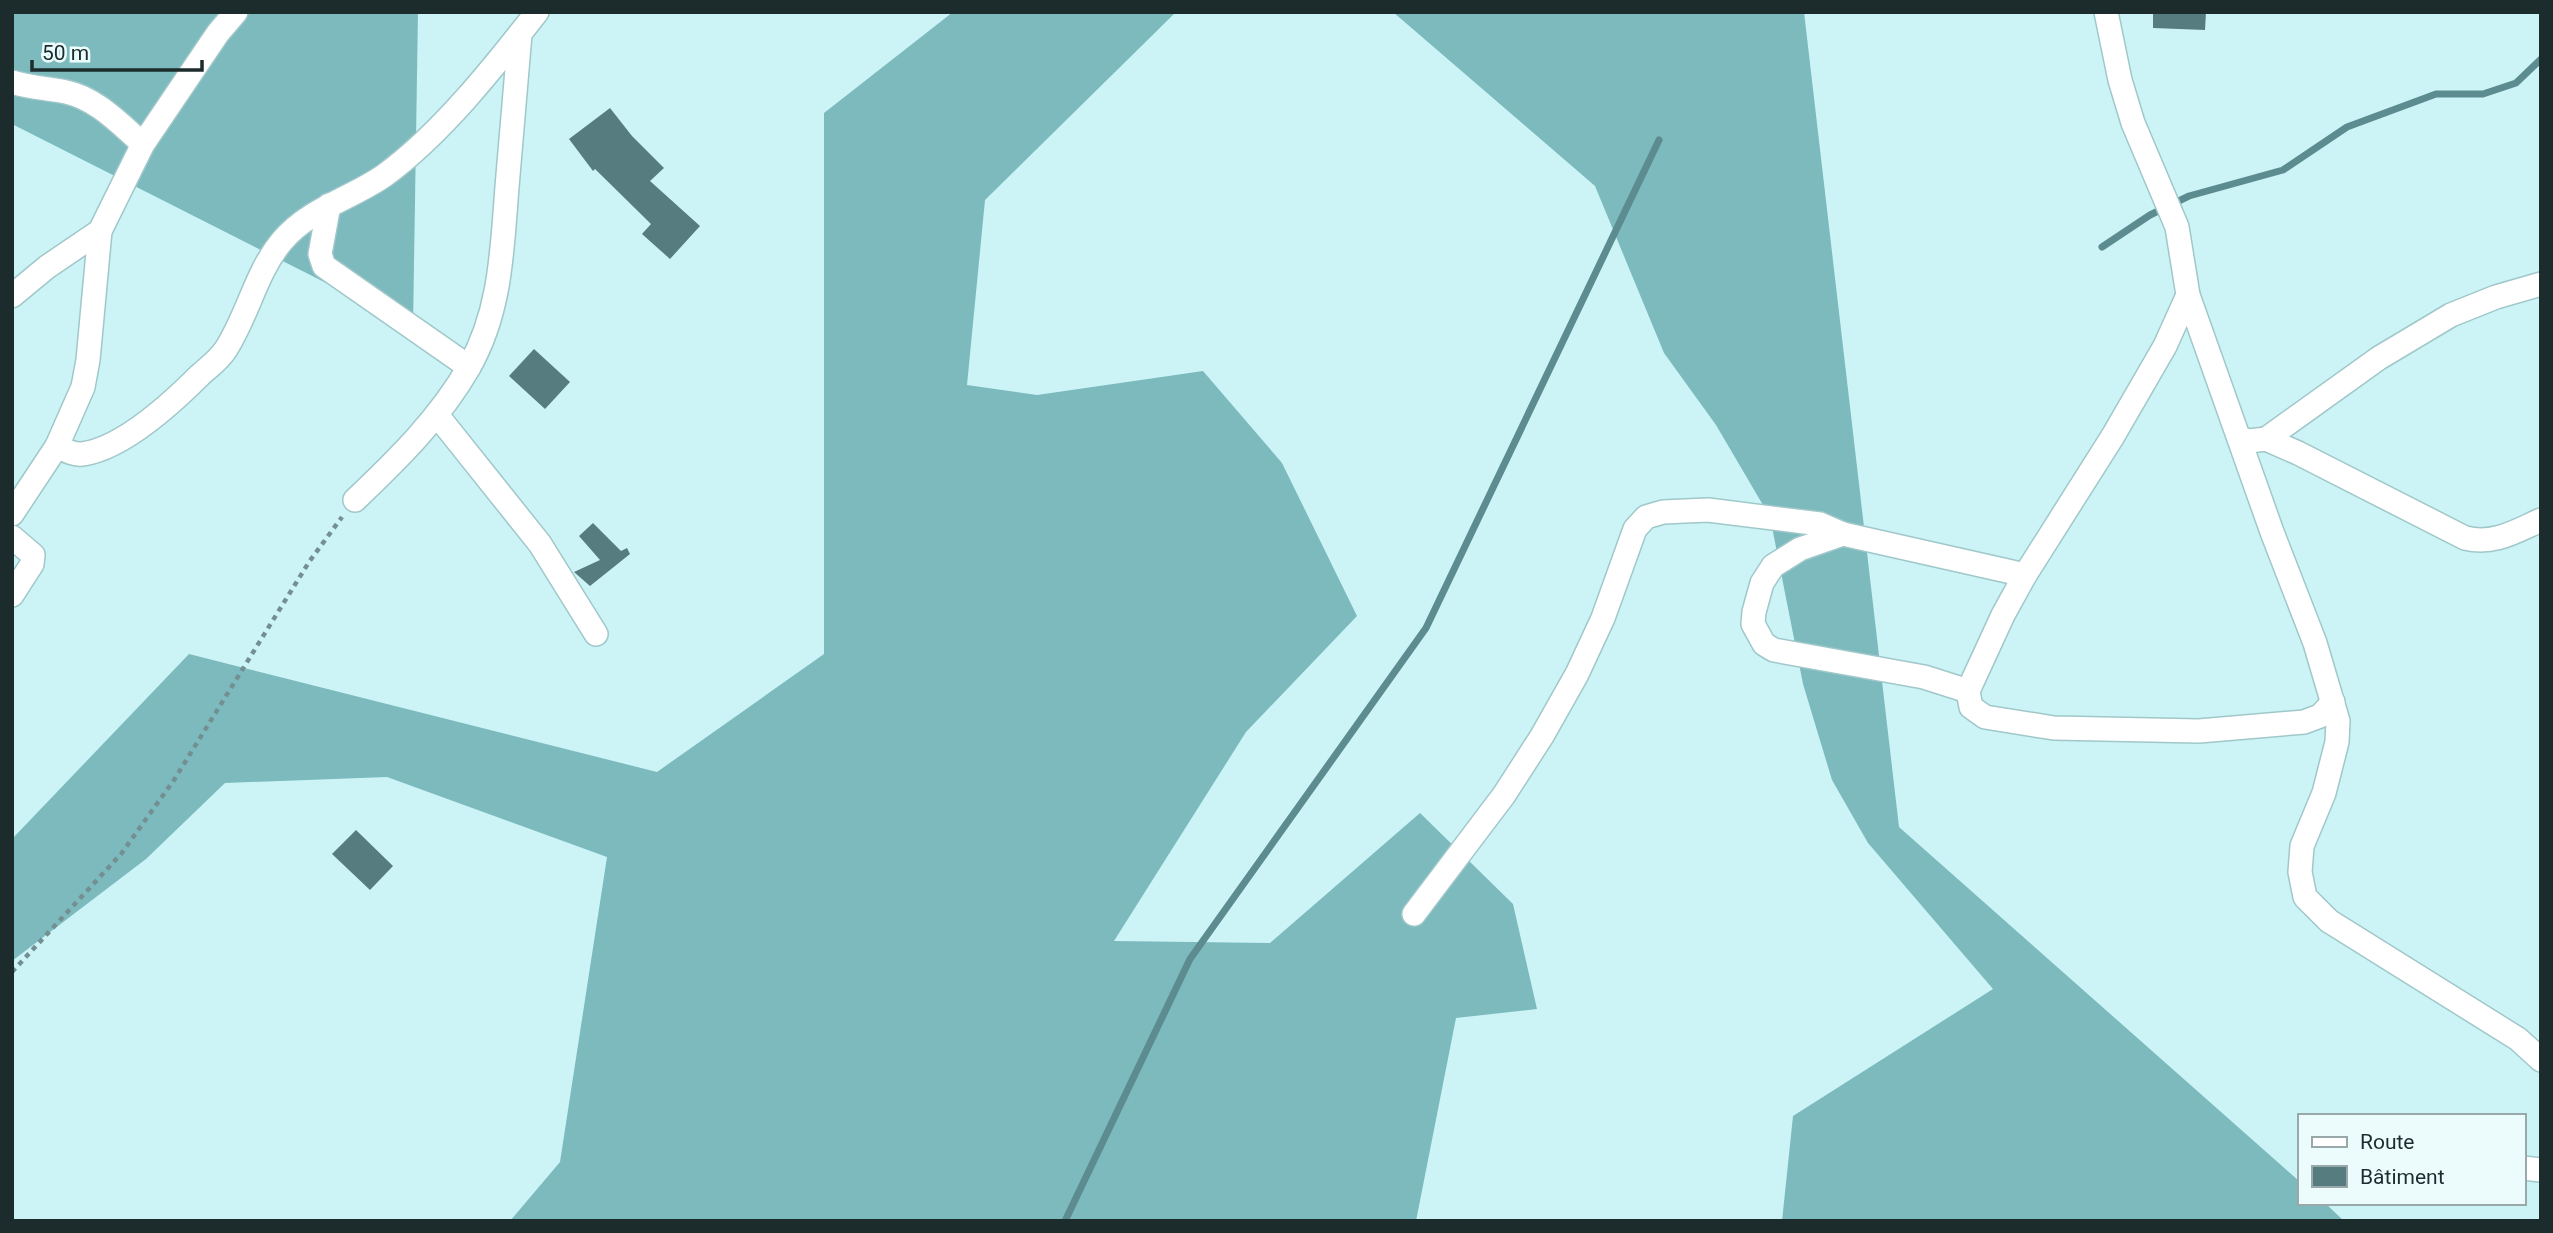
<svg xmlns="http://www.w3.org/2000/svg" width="2553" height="1233" font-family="Roboto,sans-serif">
	<rect width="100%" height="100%" fill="#ccf4f7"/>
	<!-- forest -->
	<g fill="#7cbabe">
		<path d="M12,12H418L413,327L12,124Z"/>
		<path d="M953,12H1176L985,200L967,385L1037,395L1203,371L1282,463L1357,616L1246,732L1114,941L1270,943L1420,813L1513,904L1537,1009L1456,1018L1416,1221H510L560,1162L607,857L387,777L225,783L146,859L12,961V839L189,654L657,772L824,654V113Z"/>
		<path d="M1393,12H1804L1899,827L2299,1181V1203H2325L2344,1221H1782L1793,1116L1993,989L1868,843L1832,780L1803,684L1770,517L1716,425L1664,353L1595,186Z"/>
	</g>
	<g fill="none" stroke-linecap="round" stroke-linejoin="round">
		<!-- stream -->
		<g stroke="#5c8c8f" stroke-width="7">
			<path d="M2102,247L2150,215L2189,196L2283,170L2347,127L2436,94H2483L2516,83L2541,59"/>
			<path d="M1065,1221L1190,959L1426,628L1659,140"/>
		</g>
	</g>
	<!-- building -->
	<g fill="#577c7f">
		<path d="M2153,12H2206L2205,30L2153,28Z"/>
		<path d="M610,108L632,136L664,168L650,181L700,226L670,259L642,234L651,224L595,169L593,171L569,139Z"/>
		<path d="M534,349L570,382L545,409L509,376Z"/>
		<path d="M593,523L621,551L627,548L630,554L590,586L574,572L600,560L579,536Z"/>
		<path d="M356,830L393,866L370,890L332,854Z"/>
	</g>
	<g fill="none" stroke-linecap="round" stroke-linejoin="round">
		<defs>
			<g id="street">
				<path d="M236,12L218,33L143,144L100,231L88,360L83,387L57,446C65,450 73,455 82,454C122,449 172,403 200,375C209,367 220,359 226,349C248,315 256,272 282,241C310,208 351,199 385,175C441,134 494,67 537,12"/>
				<path d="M2106,12L2120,80L2133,123L2177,227L2188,295L2272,532L2315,643L2338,721L2337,742L2324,793L2302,846L2300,872L2305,897L2329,921L2518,1039L2541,1060"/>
				<path d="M12,82C30,88 48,88 66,92C96,98 121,125 143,144"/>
				<path d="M329,205L320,254L324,266L469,367"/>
				<path d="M2188,295L2165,346L2113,436L2025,575L2003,615L1968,691L1971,707L1985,717L2054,728L2199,731L2304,722L2320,716L2333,702"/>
				<path d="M12,296L47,267L100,231"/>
				<path d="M437,415L540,544L596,634"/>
				<path d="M2239,438L2249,441L2266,439L2298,453L2465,538C2494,545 2514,532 2541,520"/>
				<path d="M2266,439L2379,358L2451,315L2496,297L2541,284"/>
				<path d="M355,500C397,460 440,418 469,367C501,311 502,250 507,187C511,136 516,85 520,34"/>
				<path d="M12,514L57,446"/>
				<path d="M12,537L33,555L32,564L12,595"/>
				<path d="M1968,691L1924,677L1774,650L1764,644L1753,624L1754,612L1762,583L1773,566L1800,549L1843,534L2025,575"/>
				<path d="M1414,914L1504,795L1542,736L1577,674L1603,618L1635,529L1646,517L1663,512L1708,510L1820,524L1843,534"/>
				<path d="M2523,1168L2541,1170"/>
			</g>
		</defs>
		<!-- street casing -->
		<use href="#street" stroke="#a0c7c9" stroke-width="26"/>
		<!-- path -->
		<path stroke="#738f91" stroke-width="4.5" stroke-dasharray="5 5" stroke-linecap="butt" d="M12,972L121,854L174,780L309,562L342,517"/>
		<!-- street -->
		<use href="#street" stroke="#fff" stroke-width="23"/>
	</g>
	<!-- border -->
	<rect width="2553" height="1233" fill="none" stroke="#1c2c2d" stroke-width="28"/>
	<!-- legend -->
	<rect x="2298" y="1114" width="228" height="91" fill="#ecfcfd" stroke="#99a9aa" stroke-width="2"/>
	<rect x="2312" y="1137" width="35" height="10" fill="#ffffff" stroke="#99a9aa" stroke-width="2"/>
	<text x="2360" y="1149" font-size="21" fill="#1c2c2d">Route</text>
	<rect x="2312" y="1166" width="35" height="21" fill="#577c7f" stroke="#99a9aa" stroke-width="2"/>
	<text x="2360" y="1184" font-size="21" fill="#1c2c2d">Bâtiment</text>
	<!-- scale -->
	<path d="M32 60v10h170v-10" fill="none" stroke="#1c2c2d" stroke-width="3.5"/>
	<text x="42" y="60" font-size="21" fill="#1c2c2d" stroke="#ecfcfd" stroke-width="5" paint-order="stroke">50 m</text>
</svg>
